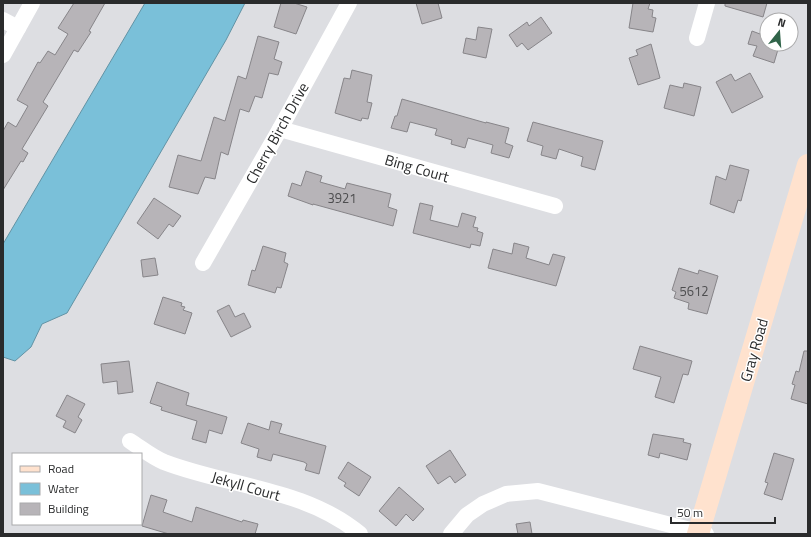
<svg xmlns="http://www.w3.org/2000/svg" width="811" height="537" font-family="'Titillium Web',sans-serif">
	<rect width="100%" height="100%" fill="#dddee2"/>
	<!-- water -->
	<path fill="#7ac0d9" stroke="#6293a5" d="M145,3H245L226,40L67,313L42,324L31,347L15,361L3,357V244Z"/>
	<!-- building -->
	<g fill="#b7b4b8" stroke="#878589">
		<path d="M74,3H105L89,31L91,32L78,52L74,50L43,102L48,106L22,149L28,153L23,162L21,161L3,190V131L8,122L16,127L28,106L17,100L38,62L40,63L48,51L55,55L68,34L58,28Z"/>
		<path d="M281,3H294L307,7L296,34L274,27Z"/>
		<path d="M416,3H438L442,18L422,24Z"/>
		<path d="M633,3H650L648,9L653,10L652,17L656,18L653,32L629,28Z"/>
		<path d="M725,3H767L763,17L725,6Z"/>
		<path d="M541,17L552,33L528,50L522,43L517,47L509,35L527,22L529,26Z"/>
		<path d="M764,21H767V44H778L779,46L774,63L753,56L757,46L748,44L752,31L760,34Z"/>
		<path d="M478,27L492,29L486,58L463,53L466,38L476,40Z"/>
		<path d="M258,36L279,42L274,59L282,62L278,75L269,73L262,98L255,96L249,112L240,109L228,155L221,152L215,179L205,177L198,194L169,187L178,155L201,161L214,117L225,121L238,76L246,79Z"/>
		<path d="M651,44L660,78L638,85L629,58L638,55L636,50Z"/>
		<path d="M352,70L372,75L367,102L372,103L368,119L362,118L361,121L335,113L344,78L350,79Z"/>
		<path d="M750,73L763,97L732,113L716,82L731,74L735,81Z"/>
		<path d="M684,83L701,87L694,116L664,108L670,85L683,88Z"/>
		<path d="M402,99L486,123V122L509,128L505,143L513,146L509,158L491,153L493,145L468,138L465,148L451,144L452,140L435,135L437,129L410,122L407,132L391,128L395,116H397Z"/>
		<path d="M533,122L603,141L595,170L581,166L583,157L559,149L556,159L541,155L543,146L527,141Z"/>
		<path d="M730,165L749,170L741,201L738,200L734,213L710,204L716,176L726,180Z"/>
		<path d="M306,171L322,176L320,182L345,189L347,183L391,194L388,207L397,210L393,226L313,204V205L288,196L292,183L301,186Z"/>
		<path d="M154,198L181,216L173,227L169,224L158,239L137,223Z"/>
		<path d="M420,203L433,206L430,220L458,227L462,213L476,217L473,227L478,228L477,231L483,233L480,246L471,244L470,248L413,233Z"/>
		<path d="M514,243L529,247L526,258L549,265L553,254L565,257L556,286L488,268L493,249L512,254Z"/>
		<path d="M263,246L286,253L284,262L288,264L281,288L277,287L275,293L248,285L252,270L255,271Z"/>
		<path d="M155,258L158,275L143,277L141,260Z"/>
		<path d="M679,268L698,274L699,270L718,276L707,314L688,309L689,303L674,298L676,292L672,290Z"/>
		<path d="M163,297L182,303L181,306L185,307L183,310L192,313L185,334L154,324Z"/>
		<path d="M229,305L235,317L244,313L251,327L231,337L217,311Z"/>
		<path d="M640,346L692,361L688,375L683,374L674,403L655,397L661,377L633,369Z"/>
		<path d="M804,351H808V404L791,399L795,385L792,384L796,371L799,372Z"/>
		<path d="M129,361L133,392L118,394L117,381L103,383L101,364Z"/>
		<path d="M157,382L189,393L186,405L227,417L222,434L209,430L206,443L192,439L197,421L161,410L162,407L150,403Z"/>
		<path d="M67,395L85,404L78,417L82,420L75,433L63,427L66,421L56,416Z"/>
		<path d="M271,421L282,424L279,433L326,446L319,474L305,470L307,464L304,462L273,454L271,461L257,457L259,449L241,443L248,423L269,430Z"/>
		<path d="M653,434L684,439L683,442L691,444L687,460L660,453L659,458L648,455Z"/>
		<path d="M450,450L466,475L455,483L450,476L438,484L426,466Z"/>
		<path d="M774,453L794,459L782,500L764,494L768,483L765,482Z"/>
		<path d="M348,462L371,477L359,496L344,486L346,483L338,478Z"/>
		<path d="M399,487L424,509L413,521L406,514L396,526L379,511Z"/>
		<path d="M151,495L167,500L163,512L192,522L196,507L242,522L243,520L258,524L255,534H169L142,526Z"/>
		<path d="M530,522L532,534H518L516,524Z"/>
	</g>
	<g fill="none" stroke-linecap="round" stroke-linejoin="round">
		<!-- street -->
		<g stroke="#fff" stroke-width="16">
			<path d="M3,20L18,28"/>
			<path d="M697,38L707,3"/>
			<path d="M3,55L32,3"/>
			<path d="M280,129L555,206"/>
			<path d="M203,263L280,129L349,3"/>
			<path d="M130,441C141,448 152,457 164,462C229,487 305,488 360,534"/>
			<path d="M451,534L467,515L483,504L506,494L538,491L706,534"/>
		</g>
		<!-- secondary -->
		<path stroke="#ffe2ce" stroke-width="22" d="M698,534L808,165"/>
	</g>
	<g text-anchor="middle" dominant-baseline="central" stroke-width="3" stroke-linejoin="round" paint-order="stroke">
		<!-- number labels -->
		<g font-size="13" fill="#4d4d4f">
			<text x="342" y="198">3921</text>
			<text x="694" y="291">5612</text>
		</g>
		<!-- street labels -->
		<g font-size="15" fill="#2a2b2c" stroke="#fff">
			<text transform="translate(277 133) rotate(-61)">Cherry Birch Drive</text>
			<text transform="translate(417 168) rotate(16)">Bing Court</text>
			<text transform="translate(754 350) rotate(-74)">Gray Road</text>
			<text transform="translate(246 486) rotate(16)">Jekyll Court</text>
		</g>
	</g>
	<!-- border -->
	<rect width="811" height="537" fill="none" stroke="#2a2b2c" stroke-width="8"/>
	<!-- legend -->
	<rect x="12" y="453" width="130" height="72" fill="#ffffff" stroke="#aaaaab"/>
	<rect x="20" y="466" width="20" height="6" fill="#ffe2ce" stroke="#aaaaab"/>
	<text x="48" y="473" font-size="12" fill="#2a2b2c">Road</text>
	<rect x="20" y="483" width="20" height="12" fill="#7ac0d9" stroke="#aaaaab"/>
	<text x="48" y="493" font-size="12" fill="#2a2b2c">Water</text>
	<rect x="20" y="503" width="20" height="12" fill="#b7b4b8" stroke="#aaaaab"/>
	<text x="48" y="513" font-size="12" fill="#2a2b2c">Building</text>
	<!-- north arrow -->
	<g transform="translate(779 32) rotate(17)"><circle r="19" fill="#ffffff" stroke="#aaaaab"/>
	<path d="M0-3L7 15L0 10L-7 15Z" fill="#306449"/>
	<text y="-6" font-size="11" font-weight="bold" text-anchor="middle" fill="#2a2b2c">N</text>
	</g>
	<!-- scale -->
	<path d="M671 517v6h104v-6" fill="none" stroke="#2a2b2c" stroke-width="2"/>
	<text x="677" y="517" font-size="12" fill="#2a2b2c" stroke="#ffffff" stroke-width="3" paint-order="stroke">50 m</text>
</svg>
